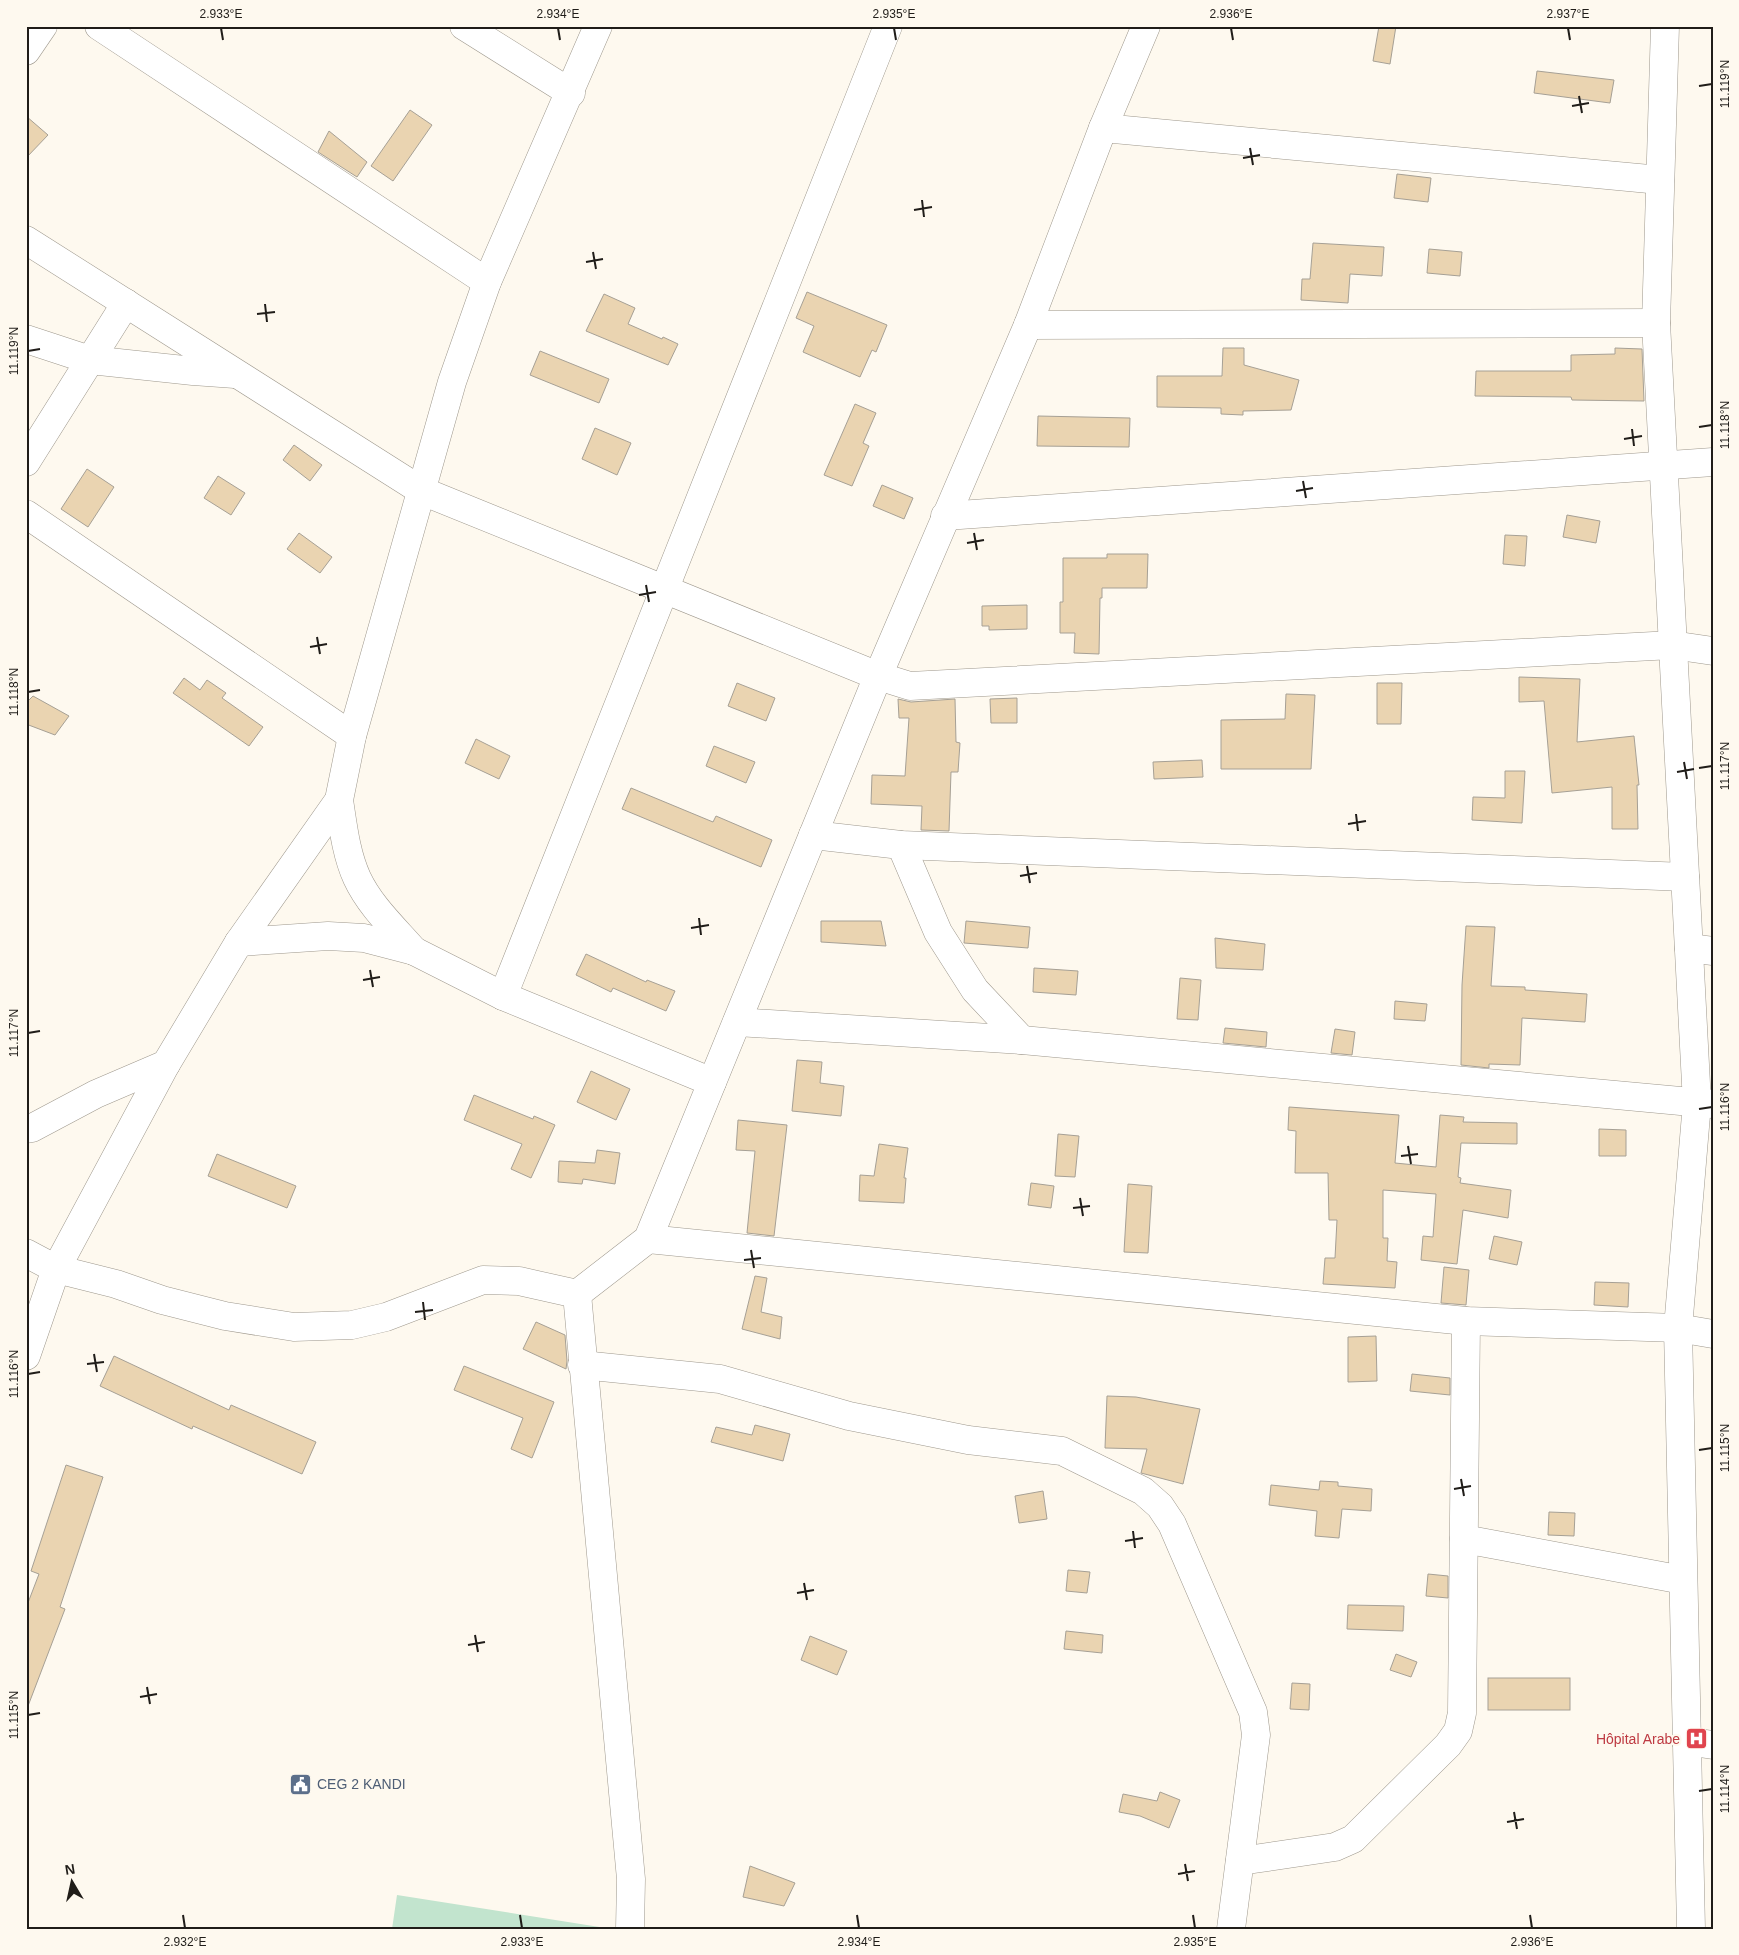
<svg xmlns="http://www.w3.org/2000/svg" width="1739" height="1955" font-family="Helvetica,sans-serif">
	<rect width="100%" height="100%" fill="#fef9ef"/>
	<!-- green -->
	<path fill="#c2e4ce" d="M397,1895L612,1929H392Z"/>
	<!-- building -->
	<g fill="#ead4b1" stroke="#a6a095">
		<path d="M1379,26H1396L1390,64L1373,61Z"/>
		<path d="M1537,71L1614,80L1610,103L1534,93Z"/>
		<path d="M410,110L432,125L393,181L371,166Z"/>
		<path d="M26,116L48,135L26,158Z"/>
		<path d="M329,131L367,162L357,177L318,152Z"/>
		<path d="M1397,174L1431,178L1428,202L1394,198Z"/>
		<path d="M1313,243L1384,247L1382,276L1350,274L1348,303L1301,300L1302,279H1310Z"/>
		<path d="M1429,249L1462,252L1460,276L1427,273Z"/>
		<path d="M807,292L887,325L876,352L872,350L860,377L803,352L814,326L796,318Z"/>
		<path d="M604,294L635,308L628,324L662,339L663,337L678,344L668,365L586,331Z"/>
		<path d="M1223,348H1244V365L1299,380L1291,410L1243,411V415L1221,414V408L1157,407V376H1222Z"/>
		<path d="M1615,348L1642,349L1644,401L1572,400L1571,397L1475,396L1476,371H1571V355L1615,354Z"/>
		<path d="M540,351L609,379L599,403L530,375Z"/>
		<path d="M855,404L876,413L863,443L869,446L852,486L824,475Z"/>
		<path d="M1038,416L1130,418L1129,447L1037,446Z"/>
		<path d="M595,428L631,443L617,475L582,459Z"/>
		<path d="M294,445L322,465L310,481L283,460Z"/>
		<path d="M87,469L114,487L88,527L61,509Z"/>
		<path d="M218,476L245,493L231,515L204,498Z"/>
		<path d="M882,485L913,498L904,519L873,506Z"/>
		<path d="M1567,515L1600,521L1596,543L1563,537Z"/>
		<path d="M299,533L332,557L320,573L287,549Z"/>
		<path d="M1505,535L1527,536L1525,566L1503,564Z"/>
		<path d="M1107,554H1148L1147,588H1102V598H1100L1099,654L1074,653L1075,633H1060V602H1063V558H1107Z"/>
		<path d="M1027,605V629L989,630V626H982V606Z"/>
		<path d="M1519,677L1580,679L1577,742L1634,736L1639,785H1637L1638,829H1612V787L1552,793L1544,701L1519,702Z"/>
		<path d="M184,678L200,690L207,680L226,693L222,698L263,727L249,746L173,693Z"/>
		<path d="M737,683L775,698L766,721L728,706Z"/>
		<path d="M1377,683H1402L1401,724H1377Z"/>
		<path d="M1286,694L1315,695L1311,769H1221V720L1285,719Z"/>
		<path d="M33,696L69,716L55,735L26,724V703Z"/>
		<path d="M1017,698V723H991L990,699Z"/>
		<path d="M898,699L911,702L955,699L956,742L960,743L958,772H951L949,831L921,830L922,806L871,804L872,775L905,776L909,718H899Z"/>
		<path d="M476,739L510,756L499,779L465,763Z"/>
		<path d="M714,746L755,762L746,783L706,766Z"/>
		<path d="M1202,760L1203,777L1154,779L1153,762Z"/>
		<path d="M1505,771H1525L1522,823L1472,820L1473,797L1505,798Z"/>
		<path d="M631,788L713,822L716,816L772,840L761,867L622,809Z"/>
		<path d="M821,921H881L886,946L821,942Z"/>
		<path d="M966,921L1030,927L1028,948L964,943Z"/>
		<path d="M1466,926L1495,927L1491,986L1525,987V990L1587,994L1585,1022L1522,1018L1520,1065L1489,1064V1068L1461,1065L1462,985Z"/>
		<path d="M1215,938L1265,944L1263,970L1216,968Z"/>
		<path d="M586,954L646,982L647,980L675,991L666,1011L613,988L611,992L576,975Z"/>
		<path d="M1034,968L1078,971L1076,995L1033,992Z"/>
		<path d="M1180,978L1201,980L1198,1020L1177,1019Z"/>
		<path d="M1395,1001L1427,1004L1425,1021L1394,1019Z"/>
		<path d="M1225,1028L1267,1032L1266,1047L1223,1043Z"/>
		<path d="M1335,1029L1355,1032L1352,1055L1331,1053Z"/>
		<path d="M797,1060L822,1062L820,1083L844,1086L841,1116L792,1111Z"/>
		<path d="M591,1071L630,1089L616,1120L577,1102Z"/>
		<path d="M474,1095L533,1119L534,1116L555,1125L531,1178L511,1169L522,1144L464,1120Z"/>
		<path d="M1289,1107L1399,1115L1395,1163L1436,1167L1440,1115L1464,1117L1463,1122L1517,1123V1144L1461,1143L1458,1177L1461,1178L1460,1183L1511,1190L1508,1218L1463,1210L1457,1264L1421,1260L1423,1236L1433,1237L1436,1194L1383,1190V1238H1388L1387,1261L1397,1262L1395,1288L1323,1284L1325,1258H1335L1337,1220H1329L1328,1173H1295L1296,1131L1288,1130Z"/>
		<path d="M738,1120L787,1125L774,1236L747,1233L755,1151L736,1150Z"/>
		<path d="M1599,1129L1626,1130V1156H1599Z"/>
		<path d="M1058,1134L1079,1136L1075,1177L1055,1176Z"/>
		<path d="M879,1144L908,1148L904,1178H906L904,1203L859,1201L860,1175L874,1176Z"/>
		<path d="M597,1150L620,1153L615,1184L583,1179L582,1184L558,1182L559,1161L595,1163Z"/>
		<path d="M217,1154L296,1186L287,1208L208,1176Z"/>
		<path d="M1031,1183L1054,1186L1051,1208L1028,1205Z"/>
		<path d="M1128,1184L1152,1186L1148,1253L1124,1252Z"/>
		<path d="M1494,1236L1522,1242L1517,1265L1489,1259Z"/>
		<path d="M1444,1267L1469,1270L1466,1305L1441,1303Z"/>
		<path d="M755,1276L767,1278L761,1312L782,1317L780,1339L742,1329Z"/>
		<path d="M1595,1282L1629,1283L1628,1307L1594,1305Z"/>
		<path d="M536,1322L565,1335L567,1361L566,1369L523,1349Z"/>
		<path d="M1376,1336L1377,1381L1348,1382V1337Z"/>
		<path d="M114,1356L229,1410L231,1405L316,1442L302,1474L193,1426L192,1429L100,1386Z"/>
		<path d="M464,1366L554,1402L532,1458L511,1449L523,1418L454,1390Z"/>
		<path d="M1412,1374L1450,1378V1395L1410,1391Z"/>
		<path d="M1107,1396L1136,1397L1200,1409L1183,1484L1141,1473L1147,1449L1105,1448Z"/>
		<path d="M755,1425L790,1434L783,1461L711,1442L716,1427L752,1435Z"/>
		<path d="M66,1465L103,1477L60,1607L65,1609L28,1706L26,1608L39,1574L31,1571Z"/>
		<path d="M1320,1481L1338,1482V1486L1372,1489L1371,1511L1342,1509L1339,1538L1315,1536L1317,1511L1269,1505L1271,1485L1319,1490Z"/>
		<path d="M1043,1491L1047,1519L1019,1523L1015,1496Z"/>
		<path d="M1549,1512L1575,1513L1574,1536L1548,1535Z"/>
		<path d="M1068,1570L1090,1572L1087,1593L1066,1591Z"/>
		<path d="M1428,1574L1448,1576V1598L1426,1596Z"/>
		<path d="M1348,1605L1404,1606L1403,1631L1347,1629Z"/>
		<path d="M1066,1631L1103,1635L1102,1653L1064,1649Z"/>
		<path d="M810,1636L847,1651L837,1675L801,1660Z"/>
		<path d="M1396,1654L1417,1662L1411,1677L1390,1670Z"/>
		<rect x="1488" y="1678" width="82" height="32"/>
		<path d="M1292,1683L1310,1684L1309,1710L1290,1709Z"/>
		<path d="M1160,1792L1180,1800L1169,1828L1140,1816L1119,1812L1123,1794L1157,1801Z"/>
		<path d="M750,1866L795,1883L784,1906L743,1897Z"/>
	</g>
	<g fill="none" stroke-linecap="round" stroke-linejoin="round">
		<defs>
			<g id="minor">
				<path d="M99,26L487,282"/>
				<path d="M464,26L571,93"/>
				<path d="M1665,26L1656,323L1697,1103L1678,1328L1691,1929"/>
				<path d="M26,51L43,26"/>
				<path d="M1103,128L1660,180"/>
				<path d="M26,240L422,491L878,676L910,686L1672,645L1713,651"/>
				<path d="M1028,325L1656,323"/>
				<path d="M26,339L90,360L193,371L235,374"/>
				<path d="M26,462L126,303"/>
				<path d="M26,514L352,736"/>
				<path d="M945,516L1713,462"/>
				<path d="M339,800C343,826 346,854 357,878C370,906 394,928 414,951"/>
				<path d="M813,835L901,845L1685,877"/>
				<path d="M901,845L938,932L975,990L1022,1040"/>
				<path d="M239,942L328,936L364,938L414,951L503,996L712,1082"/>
				<path d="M1689,948L1713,951"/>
				<path d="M503,996L888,26"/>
				<path d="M737,1022L1022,1040L1713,1104"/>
				<path d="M26,1129L32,1128L96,1094L166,1064"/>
				<path d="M648,1239L1466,1321L1678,1328L1713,1334"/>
				<path d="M26,1253L56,1269L116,1284L162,1300L225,1316L294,1327L352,1325L386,1317L483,1280L519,1281L577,1294L648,1239L878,676L1028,325L1103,128L1146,26"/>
				<path d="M577,1294L631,1879L630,1929"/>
				<path d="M26,1356L56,1269L166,1064L239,942L339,800L352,736L452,382L487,282L598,26"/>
				<path d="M582,1365L720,1379L849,1416L968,1440L1062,1451L1143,1491L1160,1506L1172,1524L1253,1712L1256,1735L1231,1929"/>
				<path d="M1464,1539L1683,1580"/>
				<path d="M1686,1741L1713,1745"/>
				<path d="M1240,1861L1335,1847L1353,1839L1448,1745L1458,1731L1462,1713L1466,1321"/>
			</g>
		</defs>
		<!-- minor casing -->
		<use href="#minor" stroke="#9e988d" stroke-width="29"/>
		<!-- minor -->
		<use href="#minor" stroke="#fff" stroke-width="28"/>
	</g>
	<!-- ticks -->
	<path fill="none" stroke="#201d19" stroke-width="2" d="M221,28L223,40M558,28L560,40M894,28L896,40M1231,28L1233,40M1568,28L1570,40M1699,86L1712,84M1579,96L1582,113M1572,106L1589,103M1250,148L1253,165M1243,158L1260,155M922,200L924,217M914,210L932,207M593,252L596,269M586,262L603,259M265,304L267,322M257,314L275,312M28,351L40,349M1699,427L1712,425M1632,429L1634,446M1624,439L1642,436M1303,481L1306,498M1296,491L1313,488M974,533L977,550M967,543L984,540M646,585L649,602M639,595L656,592M317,637L320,654M310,647L327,644M28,692L40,690M1684,762L1687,779M1699,768L1712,766M1677,772L1694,769M1356,814L1358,831M1348,824L1366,821M1027,866L1030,883M1020,876L1037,873M699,918L701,935M691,928L709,925M370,970L373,987M363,980L380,977M28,1033L40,1031M1699,1109L1712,1107M1408,1146L1411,1164M1401,1156L1418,1154M1080,1198L1083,1216M1073,1208L1090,1206M751,1250L754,1268M744,1260L761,1258M423,1302L425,1320M415,1312L433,1310M94,1354L97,1372M87,1364L104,1362M28,1374L40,1372M1699,1450L1712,1448M1461,1479L1464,1496M1454,1489L1471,1486M1133,1531L1135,1548M1125,1541L1143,1538M804,1583L807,1600M797,1593L814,1590M475,1635L478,1652M468,1645L485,1642M147,1687L150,1704M140,1697L157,1694M28,1715L40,1713M1699,1791L1712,1789M1514,1812L1517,1829M1507,1822L1524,1819M1185,1864L1188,1881M1178,1874L1195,1871M183,1915L185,1928M520,1915L522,1928M857,1915L859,1928M1193,1915L1195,1928M1530,1915L1532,1928"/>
	<!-- icons -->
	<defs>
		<symbol id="hospital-square" viewBox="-11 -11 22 22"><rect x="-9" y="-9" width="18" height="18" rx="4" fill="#e0444e" stroke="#fef9ef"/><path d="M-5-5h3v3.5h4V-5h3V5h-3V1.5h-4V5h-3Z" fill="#fff"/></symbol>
		<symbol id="civic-square" viewBox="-11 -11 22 22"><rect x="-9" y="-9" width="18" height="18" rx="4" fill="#5c6f8a" stroke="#fef9ef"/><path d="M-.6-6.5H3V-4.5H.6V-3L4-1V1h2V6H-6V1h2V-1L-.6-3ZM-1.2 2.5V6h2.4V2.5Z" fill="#fff"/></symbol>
	</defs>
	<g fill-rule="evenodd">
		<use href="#hospital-square" x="1684" y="1726" width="25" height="25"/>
		<use href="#civic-square" x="288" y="1772" width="25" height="25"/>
	</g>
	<g text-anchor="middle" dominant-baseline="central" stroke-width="4.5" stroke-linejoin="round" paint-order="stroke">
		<!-- health labels -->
		<g font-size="14" fill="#be3a42" stroke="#fef9ef" text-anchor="end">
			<text x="1680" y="1739">Hôpital Arabe</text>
		</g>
		<!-- service labels -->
		<g font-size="14" fill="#4e5e75" stroke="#fef9ef" text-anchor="start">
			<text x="317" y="1784">CEG 2 KANDI</text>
		</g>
	</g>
	<!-- border -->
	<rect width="1739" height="1955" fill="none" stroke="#fef9ef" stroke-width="55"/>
	<!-- north arrow -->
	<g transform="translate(72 1882) rotate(351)" stroke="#fef9ef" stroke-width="4" paint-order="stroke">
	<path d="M0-4L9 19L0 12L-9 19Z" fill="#201d19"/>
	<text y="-8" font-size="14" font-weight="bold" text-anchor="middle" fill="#201d19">N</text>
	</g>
	<rect x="28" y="28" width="1684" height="1900" fill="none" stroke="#201d19" stroke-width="2"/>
	<g font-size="12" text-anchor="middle" fill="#201d19">
		<text x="221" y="18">2.933°E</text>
		<text x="558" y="18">2.934°E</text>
		<text x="894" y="18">2.935°E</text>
		<text x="1231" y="18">2.936°E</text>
		<text x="1568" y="18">2.937°E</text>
		<text transform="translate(1725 84) rotate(-90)" y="4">11.119°N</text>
		<text transform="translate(14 351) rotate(-90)" y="4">11.119°N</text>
		<text transform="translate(1725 425) rotate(-90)" y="4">11.118°N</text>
		<text transform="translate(14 692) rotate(-90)" y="4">11.118°N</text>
		<text transform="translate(1725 766) rotate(-90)" y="4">11.117°N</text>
		<text transform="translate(14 1033) rotate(-90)" y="4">11.117°N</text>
		<text transform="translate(1725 1107) rotate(-90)" y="4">11.116°N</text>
		<text transform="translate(14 1374) rotate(-90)" y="4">11.116°N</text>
		<text transform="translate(1725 1448) rotate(-90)" y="4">11.115°N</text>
		<text transform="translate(14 1715) rotate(-90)" y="4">11.115°N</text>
		<text transform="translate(1725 1789) rotate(-90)" y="4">11.114°N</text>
		<text x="185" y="1946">2.932°E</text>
		<text x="522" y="1946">2.933°E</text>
		<text x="859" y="1946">2.934°E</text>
		<text x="1195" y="1946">2.935°E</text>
		<text x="1532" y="1946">2.936°E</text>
	</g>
</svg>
